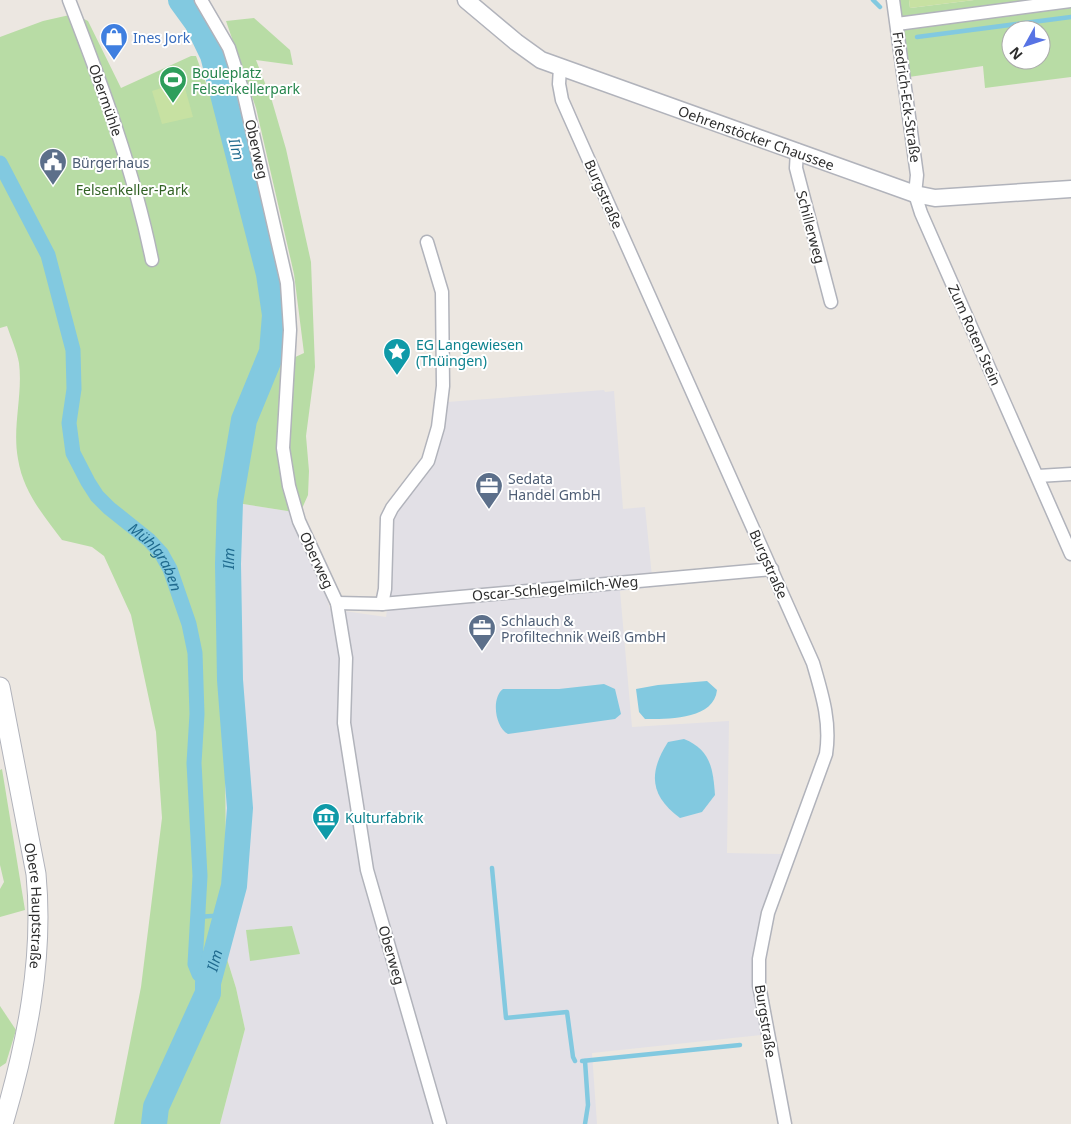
<svg xmlns="http://www.w3.org/2000/svg" width="1071" height="1124" font-family="'Noto Sans',sans-serif">
	<rect width="100%" height="100%" fill="#ece7e1"/>
	<!-- industrial -->
	<path fill="#e2e0e6" d="M604,390L605,392L614,391L623,509L645,507L653,587L620,591L632,727L729,721L727,853L783,854L754,957L761,1035L592,1053L597,1124H220L245,1029L236,988L227,959L224,655L237,503L300,513L330,609L386,617L390,590L392,516L434,460L447,402Z"/>
	<!-- green -->
	<g fill="#b8dca5" fill-rule="evenodd">
		<path d="M899,0H909L910,8L974,0H1071V77L985,88L983,66L909,77ZM1011,30H1041V60H1011Z"/>
		<path d="M74,14L88,21L121,88L191,56H196L218,116L261,274L278,365L304,353L294,274L256,108L226,21L254,18L290,50L293,65L256,60L272,101L286,149L311,262L315,367L306,436L309,471L308,495L300,513L237,503L224,655L227,959L236,988L245,1029L220,1124H114L141,987L162,818L156,732L131,615L104,556L92,547L62,540C43,515 23,491 18,459C12,427 23,395 19,363C17,351 11,338 7,326L0,328V37L43,21Z"/>
		<path d="M2,769L25,910L0,917V889L4,882L0,865V770Z"/>
		<path d="M292,926L300,954L250,961L246,930Z"/>
		<path d="M0,1006L16,1030L6,1063L0,1067Z"/>
	</g>
	<!-- pitch -->
	<g fill="#c7e1a2">
		<path d="M909,0H974L910,8Z"/>
		<path d="M183,81L193,117L162,124L152,91Z"/>
	</g>
	<!-- water -->
	<g fill="#82c9e0">
		<path d="M707,681L717,690C714,720 667,719 645,719L639,712L636,689L658,685Z"/>
		<path d="M604,684L615,689L621,714L615,719L508,734C495,727 491,698 503,689H559Z"/>
		<path d="M684,739C711,750 713,769 715,795L702,812L680,818C650,796 648,773 668,742Z"/>
	</g>
	<g fill="none" stroke-linecap="round" stroke-linejoin="round">
		<!-- stream -->
		<g stroke="#82c9e0" stroke-width="4.5">
			<path d="M873,0L880,7"/>
			<path d="M917,37L1071,17"/>
			<path d="M492,868L506,1018L567,1012L573,1057L575,1061"/>
			<path d="M198,917L225,915"/>
			<path d="M582,1061L740,1045"/>
			<path d="M585,1061L588,1105L585,1124"/>
		</g>
		<!-- canal -->
		<path stroke="#82c9e0" stroke-width="15" id="s1" d="M0,163L48,255L73,350L74,389L69,423L73,453L88,482L97,496L109,508L149,540L161,553L170,569L189,624L195,653L197,714L194,763L200,876L195,964L199,974L208,983"/>
		<!-- river -->
		<path stroke="#82c9e0" stroke-width="26" id="s2" d="M154,1124L156,1107L208,993V983L234,886L240,808L230,680L228,564L230,502L244,420L272,352L275,315L269,274L213,55L197,22L181,0"/>
		<defs>
			<g id="minor">
				<path d="M69,0C102,85 134,171 152,260"/>
				<path d="M201,0L229,48L244,95L287,283L290,330L283,448L289,486L299,521L337,603L346,658L344,723L367,870L440,1124"/>
				<path d="M893,0L917,175L915,194L921,213L1071,554"/>
				<path d="M897,24L1071,1"/>
				<path d="M560,67L559,84L562,100L813,663C822,694 831,722 826,754L768,913L759,959V985L785,1124"/>
				<path d="M797,150L796,168L831,302"/>
				<path d="M1038,476L1071,474"/>
				<path d="M337,603L382,604L772,569"/>
				<path d="M382,604L385,589L387,518L392,508L428,461L438,427L443,386L442,292L427,242"/>
			</g>
			<g id="tertiary">
				<path id="s3" d="M466,0L516,42L541,60L915,194L935,198L1071,189"/>
			</g>
			<g id="secondary">
				<path id="s4" d="M0,687L36,874C44,958 27,1043 3,1124"/>
			</g>
		</defs>
		<!-- minor casing -->
		<use href="#minor" stroke="#b1b3bb" stroke-width="15"/>
		<!-- tertiary casing -->
		<use href="#tertiary" stroke="#b1b3bb" stroke-width="19"/>
		<!-- secondary casing -->
		<use href="#secondary" stroke="#b1b3bb" stroke-width="21"/>
		<!-- minor -->
		<use href="#minor" stroke="#fff" stroke-width="12"/>
		<!-- tertiary -->
		<use href="#tertiary" stroke="#fff" stroke-width="16"/>
		<!-- secondary -->
		<use href="#secondary" stroke="#fff" stroke-width="19"/>
	</g>
	<!-- icons -->
	<defs>
		<symbol id="shop-pin" viewBox="-11 -11 22 30"><path d="M0 17L-7.5 6A9.5 9.5 0 1 1 7.5 6Z" fill="#3f7fe0" stroke="#fff"/><path d="M-5-2.5h2.3a2.7 3.5 0 0 1 5.4 0H5L5.5 6h-11ZM-1.5-2.5h3a1.5 2.3 0 0 0-3 0Z" fill="#fff"/></symbol>
		<symbol id="stadium-pin" viewBox="-11 -11 22 30"><path d="M0 17L-7.5 6A9.5 9.5 0 1 1 7.5 6Z" fill="#2e9e5b" stroke="#fff"/><path d="M0-5a6.5 5 0 1 0 0 10a6.5 5 0 1 0 0-10ZM-3.5-1.8h7v3.6h-7Z" fill="#fff"/></symbol>
		<symbol id="civic-pin" viewBox="-11 -11 22 30"><path d="M0 17L-7.5 6A9.5 9.5 0 1 1 7.5 6Z" fill="#5c6f8a" stroke="#fff"/><path d="M-.6-6.5H3V-4.5H.6V-3L4-1V1h2V6H-6V1h2V-1L-.6-3ZM-1.2 2.5V6h2.4V2.5Z" fill="#fff"/></symbol>
		<symbol id="sight-pin" viewBox="-11 -11 22 30"><path d="M0 17L-7.5 6A9.5 9.5 0 1 1 7.5 6Z" fill="#0f9aa8" stroke="#fff"/><path d="M0-6L1.8-2.2L6-1.7L2.9 1.2L3.7 5.4L0 3.3L-3.7 5.4L-2.9 1.2L-6-1.7L-1.8-2.2Z" fill="#fff"/></symbol>
		<symbol id="office-pin" viewBox="-11 -11 22 30"><path d="M0 17L-7.5 6A9.5 9.5 0 1 1 7.5 6Z" fill="#5c6f8a" stroke="#fff"/><path d="M-6-3h4V-5.5h4V-3h4V5H-6ZM-1-4.5V-3h2v-1.5ZM-6 0V1H6V0Z" fill="#fff"/></symbol>
		<symbol id="museum-pin" viewBox="-11 -11 22 30"><path d="M0 17L-7.5 6A9.5 9.5 0 1 1 7.5 6Z" fill="#0f9aa8" stroke="#fff"/><path d="M0-6L6-3V-2H-6V-3ZM-5-1h2V3h-2ZM-1-1h2V3h-2ZM3-1h2V3H3ZM-6 4H6V6H-6Z" fill="#fff"/></symbol>
	</defs>
	<g fill-rule="evenodd">
		<use href="#shop-pin" x="98" y="21" width="32" height="43"/>
		<use href="#stadium-pin" x="157" y="64" width="32" height="43"/>
		<use href="#civic-pin" x="37" y="146" width="32" height="43"/>
		<use href="#sight-pin" x="381" y="336" width="32" height="43"/>
		<use href="#office-pin" x="473" y="470" width="32" height="43"/>
		<use href="#office-pin" x="466" y="612" width="32" height="43"/>
		<use href="#museum-pin" x="310" y="801" width="32" height="43"/>
	</g>
	<g text-anchor="middle" dominant-baseline="central" stroke-width="4" stroke-linejoin="round" paint-order="stroke">
		<!-- shop labels -->
		<g font-size="14" fill="#366cbe" stroke="#fff" text-anchor="start">
			<text x="133" y="37">Ines Jork</text>
		</g>
		<!-- leisure labels -->
		<g font-size="14" fill="#27864d" stroke="#fff" text-anchor="start">
			<text x="192" y="72">Bouleplatz<tspan x="192" dy="16">Felsenkellerpark</tspan></text>
		</g>
		<!-- street labels -->
		<g font-size="14" fill="#2d2d2d" stroke="#fff">
			<text transform="translate(907 97) rotate(82)">Friedrich-Eck-Straße</text>
			<text transform="translate(106 100) rotate(71)">Obermühle</text>
			<text stroke="none"><textPath href="#s3" startOffset="325">Oehrenstöcker Chaussee</textPath></text>
			<text transform="translate(257 149) rotate(77)">Oberweg</text>
			<text transform="translate(604 194) rotate(66)">Burgstraße</text>
			<text transform="translate(811 227) rotate(75)">Schillerweg</text>
			<text transform="translate(975 335) rotate(66)">Zum Roten Stein</text>
			<text transform="translate(317 560) rotate(65)">Oberweg</text>
			<text transform="translate(769 564) rotate(66)">Burgstraße</text>
			<text transform="translate(555 588) rotate(-5)">Oscar-Schlegelmilch-Weg</text>
			<text stroke="none"><textPath href="#s4" startOffset="222">Obere Hauptstraße</textPath></text>
			<text transform="translate(392 955) rotate(74)">Oberweg</text>
			<text transform="translate(766 1021) rotate(81)">Burgstraße</text>
		</g>
		<!-- service labels -->
		<g font-size="14" fill="#4e5e75" stroke="#fff" text-anchor="start">
			<text x="72" y="162">Bürgerhaus</text>
			<text x="508" y="478">Sedata<tspan x="508" dy="16">Handel GmbH</tspan></text>
			<text x="501" y="620">Schlauch &amp;<tspan x="501" dy="16">Profiltechnik Weiß GmbH</tspan></text>
		</g>
		<!-- park labels -->
		<g font-size="14" fill="#326225" stroke="#fff">
			<text x="132" y="189">Felsenkeller-Park</text>
		</g>
		<!-- culture labels -->
		<g font-size="14" fill="#0d838f" stroke="#fff" text-anchor="start">
			<text x="416" y="344">EG Langewiesen<tspan x="416" dy="16">(Thüingen)</tspan></text>
			<text x="345" y="817">Kulturfabrik</text>
		</g>
		<!-- water labels -->
		<g font-size="15" font-style="italic" fill="#1f6a8e" stroke="#fff">
			<text transform="translate(237 149) rotate(75)">Ilm</text>
			<text stroke="none"><textPath href="#s2" startOffset="581">Ilm</textPath></text>
			<text stroke="none"><textPath href="#s1" startOffset="441">Mühlgraben</textPath></text>
			<text stroke="none"><textPath href="#s2" startOffset="176">Ilm</textPath></text>
		</g>
	</g>
	<!-- north arrow -->
	<g transform="translate(1026 45) rotate(230)"><circle r="24" fill="#ffffff" stroke="#ababab"/>
	<path d="M0-4L9 19L0 12L-9 19Z" fill="#5773e4"/>
	<text y="-8" font-size="14" font-weight="bold" text-anchor="middle" fill="#2d2d2d">N</text>
	</g>
</svg>
